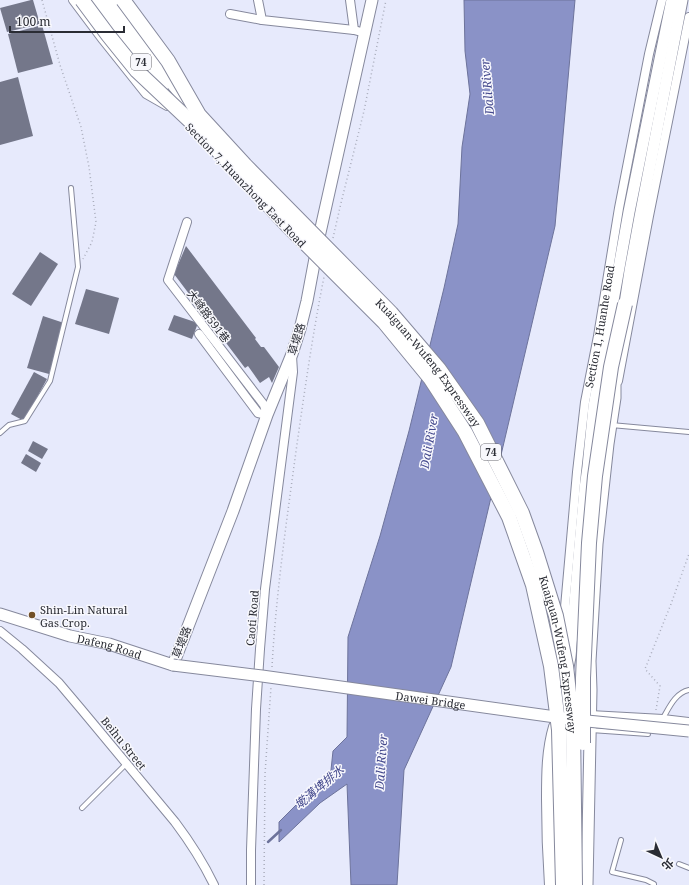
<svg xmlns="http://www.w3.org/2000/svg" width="689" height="885" font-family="'Noto Serif','Noto Sans TC',serif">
	<rect width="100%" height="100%" fill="#e7eafc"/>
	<!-- water -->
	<path fill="#8a92c7" stroke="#6d739b" d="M464,0H575L555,226L451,667L404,770L397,885H351L347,784L320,803L298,824L279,842V822L331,770L333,751L347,737L348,637L380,536L409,431L444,288L458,224L462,147L470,94L465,51Z"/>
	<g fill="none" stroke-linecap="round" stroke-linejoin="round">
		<!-- stream -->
		<path stroke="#6d739b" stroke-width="2.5" d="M268,842L281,830"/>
	</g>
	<!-- building -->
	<g fill="#74778a">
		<path d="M31,0H33L40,24L7,32L0,8Z"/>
		<path d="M42,25L53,64L18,73L8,34Z"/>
		<path d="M18,77L33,136L0,145V82Z"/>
		<path d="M186,246L256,338L255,339L261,347H264L279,367L272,383L269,377L260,383L248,366L245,368L174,274Z"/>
		<path d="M40,252L58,264L31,306L12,294Z"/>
		<path d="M86,289L119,298L109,334L75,324Z"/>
		<path d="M174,315L198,323L192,339L168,330Z"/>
		<path d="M43,316L64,323L49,374L27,368Z"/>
		<path d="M34,372L47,379L24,421L11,414Z"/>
		<path d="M33,441L48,449L42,459L28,451Z"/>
		<path d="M26,454L41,463L36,472L21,463Z"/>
	</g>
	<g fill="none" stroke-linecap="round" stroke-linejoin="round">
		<defs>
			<g id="lane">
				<path d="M611,425L689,432"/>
				<path d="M0,433L9,425L25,421L50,381L78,267L71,188"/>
				<path d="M663,718C669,708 675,693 689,690"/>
				<path d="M591,730L648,734"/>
				<path d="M82,808L126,764"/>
				<path d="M621,840L612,872L646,880L654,884V885"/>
				<path d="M679,864L689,868"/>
			</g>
			<g id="street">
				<path d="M73,0L103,40L146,94L167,106"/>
				<path d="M258,0L262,20L354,30L365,33"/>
				<path d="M350,0L354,30"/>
				<path d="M230,14L262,20"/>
				<path d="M187,222L168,280L264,405L267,415"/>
				<path d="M199,334L258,413L267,415"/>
				<path d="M618,381L649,216L689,17"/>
				<path d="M0,631L22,649L59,683L81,709L175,822C190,842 203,862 214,885"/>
				<path id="s1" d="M567,641L565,622V607L577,472L585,402L598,336L619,208L649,54L662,0"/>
				<path d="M590,715L663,719L689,722"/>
				<path d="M251,885V850L256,709L260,649L265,589L293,372L292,356"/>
			</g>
			<g id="secondary">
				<path d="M624,310L630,271L640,217L682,0"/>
				<path id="s2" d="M0,614L70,636L109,644L173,665L233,511L267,415L292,354L300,329L307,301L319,237L372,0"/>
				<path d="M560,713L562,698L570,657L585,488L588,467L594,406L629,212L672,0"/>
				<path d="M587,885L591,690L590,661L597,544L608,444L615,398V373"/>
			</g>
			<g id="highway">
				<path d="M95,0L120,35L161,87"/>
				<path d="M109,0L131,31L186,99"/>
				<path d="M552,885C550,856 549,828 549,799C549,775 549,750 556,727"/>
			</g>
		</defs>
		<!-- lane casing -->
		<use href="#lane" stroke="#86899d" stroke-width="6"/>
		<!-- street casing -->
		<use href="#street" stroke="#86899d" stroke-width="10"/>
		<!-- secondary casing -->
		<use href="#secondary" stroke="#86899d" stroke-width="13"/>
		<!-- highway casing -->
		<use href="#highway" stroke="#86899d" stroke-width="16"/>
		<!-- path -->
		<g stroke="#aaadbc" stroke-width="1.5" stroke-dasharray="1 3" stroke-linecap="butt">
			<path d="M42,0L60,65L81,127L89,167L96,222L92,242L83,259"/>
			<path d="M333,238L341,203L364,111L386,0"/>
			<path d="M272,667C276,593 287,518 297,444C305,388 313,332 324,277"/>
			<path d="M656,710L660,686L645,669L671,604L689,554"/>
			<path d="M264,885L265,774L271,687"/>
		</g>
		<!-- lane -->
		<use href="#lane" stroke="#fff" stroke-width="4"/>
		<!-- street -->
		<use href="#street" stroke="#fff" stroke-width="8"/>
		<!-- secondary -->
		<use href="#secondary" stroke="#fff" stroke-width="11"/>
		<!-- highway -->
		<use href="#highway" stroke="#fff" stroke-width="14"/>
		<defs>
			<g id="secondary-bridge">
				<path id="s3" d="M173,665L262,676L577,720L689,731"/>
			</g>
			<g id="highway-bridge">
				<path d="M82,0L108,35L137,71L190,121L287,225L384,322L430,378L465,432L509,517L533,585L551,666L559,730L563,885"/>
				<path id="s4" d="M123,0L168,61L199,115L245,165L391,313L439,369L477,423L522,513L536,552L556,616L566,666L573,728L575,885"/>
				<path d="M583,743V678L589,543L595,476L611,367L625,304"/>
			</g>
		</defs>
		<!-- secondary-bridge casing -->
		<use href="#secondary-bridge" stroke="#86899d" stroke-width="13" stroke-linecap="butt"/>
		<!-- highway-bridge casing -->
		<use href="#highway-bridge" stroke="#86899d" stroke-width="16" stroke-linecap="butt"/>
		<!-- secondary-bridge -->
		<use href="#secondary-bridge" stroke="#fff" stroke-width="11"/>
		<!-- highway-bridge -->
		<use href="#highway-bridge" stroke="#fff" stroke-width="14"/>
	</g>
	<!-- markers -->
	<circle fill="#725028" stroke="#f8f8fd" stroke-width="1.5" cx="32" cy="615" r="4"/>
	<g text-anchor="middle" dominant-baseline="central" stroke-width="3" stroke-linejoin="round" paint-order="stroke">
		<!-- shield labels -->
		<g fill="#f8f8fd" stroke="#686970" stroke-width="1">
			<rect x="131" y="54" width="20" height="16" rx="3"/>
			<rect x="481" y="444" width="20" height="16" rx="3"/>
		</g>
		<g font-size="10" font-weight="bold" fill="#2a2c34">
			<text x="141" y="62">74</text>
			<text x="491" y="452">74</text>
		</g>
		<!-- street labels -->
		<g font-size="11" fill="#2a2c34" stroke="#f8f8fd">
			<text transform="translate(246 185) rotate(46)">Section 7, Huanzhong East Road</text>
			<text transform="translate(209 316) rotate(53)">大峰路591巷</text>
			<text stroke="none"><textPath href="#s1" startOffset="317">Section 1, Huanhe Road</textPath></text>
			<text transform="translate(296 339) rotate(-73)">草堤路</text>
			<text stroke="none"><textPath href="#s4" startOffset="476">Kuaiguan-Wufeng Expressway</textPath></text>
			<text transform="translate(252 618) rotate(-85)">Caoti Road</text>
			<text transform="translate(181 642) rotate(-69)">草堤路</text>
			<text stroke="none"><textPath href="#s2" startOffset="114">Dafeng Road</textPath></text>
			<text stroke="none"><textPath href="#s4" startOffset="801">Kuaiguan-Wufeng Expressway</textPath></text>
			<text stroke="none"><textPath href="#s3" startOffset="260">Dawei Bridge</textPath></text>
			<text transform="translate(124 743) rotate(51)">Beihu Street</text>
		</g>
		<!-- poi labels -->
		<g font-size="11" fill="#2a2c34" stroke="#f8f8fd" text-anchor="start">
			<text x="40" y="609">Shin-Lin Natural<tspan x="40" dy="13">Gas Crop.</tspan></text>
		</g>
		<!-- water labels -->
		<g font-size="12" font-style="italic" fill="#44498d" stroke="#f8f8fd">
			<text transform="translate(487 87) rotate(-95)">Dali River</text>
			<text transform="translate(429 441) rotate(-80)">Dali River</text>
			<text transform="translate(381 762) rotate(-86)">Dali River</text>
			<text transform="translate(319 787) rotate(-40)">墘溝埤排水</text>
		</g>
	</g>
	<!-- north arrow -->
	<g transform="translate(661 857) rotate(136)" stroke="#f8f8fd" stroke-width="3" paint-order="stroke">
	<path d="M0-3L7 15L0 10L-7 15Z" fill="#2a2c34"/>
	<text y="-6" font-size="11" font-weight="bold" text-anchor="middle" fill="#2a2c34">北</text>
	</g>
	<!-- scale -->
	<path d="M10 26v6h114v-6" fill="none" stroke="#2a2c34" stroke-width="2"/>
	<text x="16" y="26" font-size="12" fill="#2a2c34" stroke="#f8f8fd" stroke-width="3" paint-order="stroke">100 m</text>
</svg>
